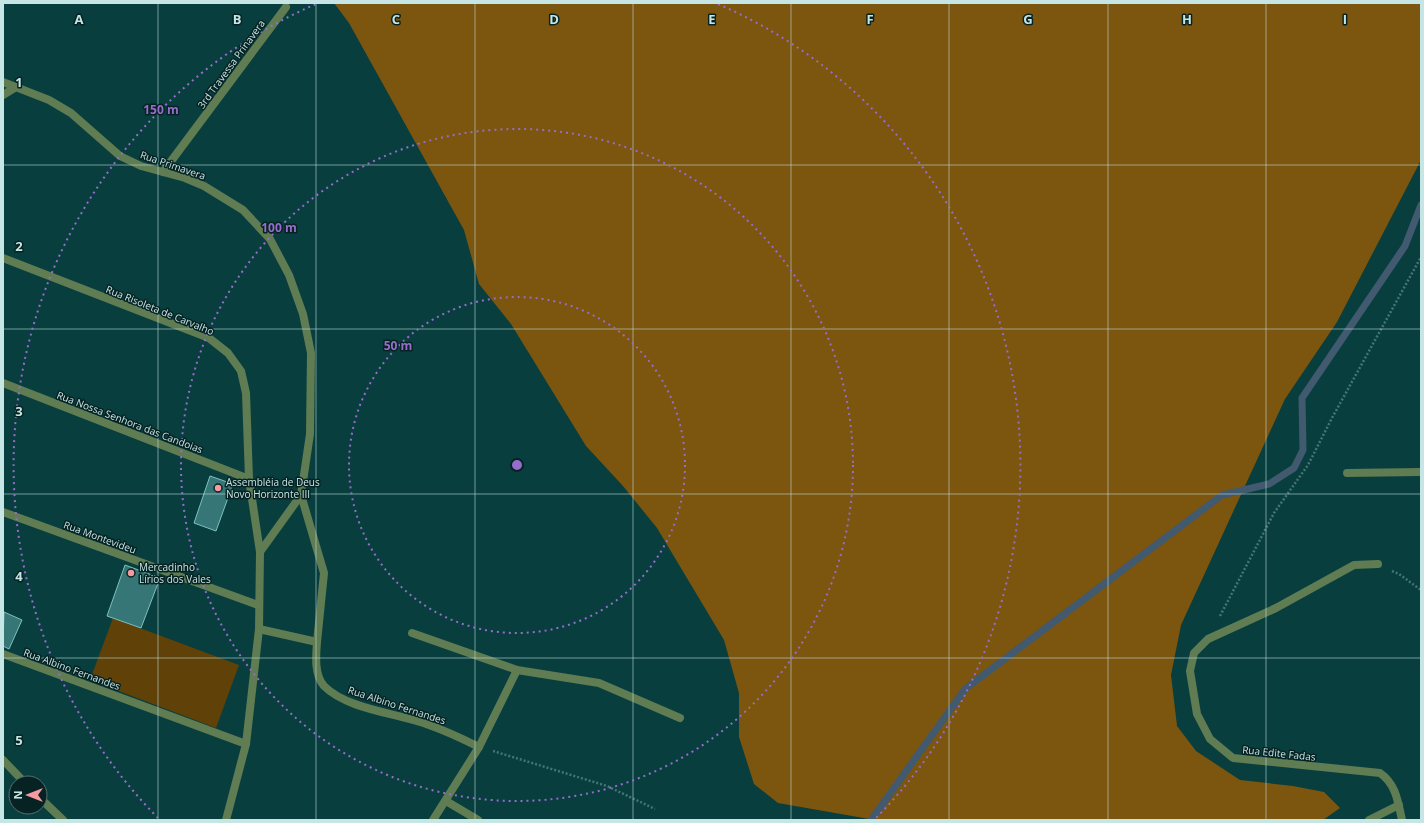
<svg xmlns="http://www.w3.org/2000/svg" width="1424" height="823" font-family="'Open Sans',sans-serif">
	<rect width="100%" height="100%" fill="#093e3e"/>
	<!-- green -->
	<path fill="#604108" d="M113,618L239,665L216,728L90,680Z"/>
	<!-- forest -->
	<path fill="#7c550e" d="M334,3H1421V160L1337,322L1285,399L1181,625L1171,675L1177,726L1196,751L1240,780L1293,786L1324,792L1340,808L1323,820H875L778,803L754,784L739,737V693L724,640L657,528L623,486L586,446L511,324L479,284L464,230L349,23Z"/>
	<g fill="none" stroke-linecap="round" stroke-linejoin="round">
		<!-- stream -->
		<path stroke="#415a6f" stroke-width="7" d="M871,820L965,689L1222,495L1269,484L1294,468L1303,450L1302,398L1405,246L1421,205"/>
	</g>
	<!-- building -->
	<g fill="#367677" stroke="#80c0c0">
		<path d="M210,476L233,484L216,531L194,523Z"/>
		<path d="M125,565L160,578L141,628L107,616Z"/>
		<path d="M4,612L22,620L9,649L3,646Z"/>
	</g>
	<g fill="none" stroke-linecap="round" stroke-linejoin="round">
		<!-- path -->
		<g stroke="#477575" stroke-width="2.5" stroke-dasharray="2 2" stroke-linecap="butt">
			<path d="M1392,571L1399,574L1421,590"/>
			<path d="M1220,616L1274,513L1308,465L1332,418L1421,257"/>
			<path d="M493,751L607,786L655,809"/>
		</g>
		<!-- service -->
		<g stroke="#5f7c52" stroke-width="8">
			<path d="M1347,473L1421,472"/>
			<path d="M1369,820L1399,805"/>
		</g>
		<!-- minor -->
		<g stroke="#5f7c52" stroke-width="8">
			<path d="M3,82L49,100L71,113L120,156L141,166L185,178L204,186L243,210L270,239L289,275L303,314L311,353L310,434L301,495L260,552L259,629"/>
			<path d="M3,95L16,87"/>
			<path d="M163,172L286,7"/>
			<path d="M3,258L209,338L228,353L241,371L246,393L249,479L260,552"/>
			<path d="M3,383L249,479"/>
			<path d="M301,495L324,573L317,642"/>
			<path d="M3,512L258,605"/>
			<path d="M1378,564L1354,565L1276,608L1208,639L1194,653L1190,671L1197,714L1210,739L1233,758L1380,773C1396,784 1398,802 1402,820"/>
			<path d="M412,633L517,670L599,683L680,718"/>
			<path d="M3,654L246,744"/>
			<path d="M479,747L517,670"/>
			<path d="M3,760L25,783"/>
			<path d="M40,798L63,820"/>
			<path d="M446,801L478,820"/>
			<path d="M226,820L246,744L259,629L317,642C316,655 314,675 324,686C348,710 398,713 429,725C446,731 463,739 479,747L433,820"/>
		</g>
	</g>
	<!-- grid -->
	<path fill="none" stroke="#c6e5e5" stroke-width="1" stroke-opacity="0.55" d="M158,3V820M316,3V820M475,3V820M633,3V820M791,3V820M949,3V820M1108,3V820M1266,3V820M3,165H1421M3,329H1421M3,494H1421M3,658H1421"/>
	<!-- distance rings -->
	<g fill="none" stroke="#956dcc" stroke-width="2" stroke-dasharray="2 4">
		<circle cx="517" cy="465" r="168"/>
		<circle cx="517" cy="465" r="336"/>
		<path d="M158 818A503 503 0 0 1 316 4M718 4A503 503 0 0 1 876 818"/>
	</g>
	<!-- markers -->
	<g fill="#f49aa0" stroke="#072222" stroke-width="1.5">
		<circle cx="218" cy="488" r="4"/>
		<circle cx="131" cy="573" r="4"/>
	</g>
	<g text-anchor="middle" dominant-baseline="central" stroke-width="3" stroke-linejoin="round" paint-order="stroke">
		<!-- street labels -->
		<g font-size="10" fill="#c6e5e5" stroke="#072222">
			<text transform="translate(231 64) rotate(-54)">3rd Travessa Prinavera</text>
			<text transform="translate(173 165) rotate(19)">Rua Primavera</text>
			<text transform="translate(160 310) rotate(22)">Rua Risoleta de Carvalho</text>
			<text transform="translate(130 422) rotate(21)">Rua Nossa Senhora das Candoias</text>
			<text transform="translate(100 537) rotate(20)">Rua Montevideu</text>
			<text transform="translate(72 669) rotate(20)">Rua Albino Fernandes</text>
			<text transform="translate(397 705) rotate(18)">Rua Albino Fernandes</text>
			<text transform="translate(1279 753) rotate(6)">Rua Edite Fadas</text>
		</g>
		<!-- poi labels -->
		<g font-size="10" fill="#c6e5e5" stroke="#072222" text-anchor="start">
			<text x="226" y="482">Assembléia de Deus<tspan x="226" dy="12">Novo Horizonte III</tspan></text>
			<text x="139" y="567">Mercadinho<tspan x="139" dy="12">Lírios dos Vales</tspan></text>
		</g>
	</g>
	<g font-size="13" text-anchor="middle" font-weight="bold" fill="#c6e5e5" stroke="#072222" stroke-width="3" stroke-linejoin="round" paint-order="stroke">
		<text x="79" y="24">A</text>
		<text x="237" y="24">B</text>
		<text x="396" y="24">C</text>
		<text x="554" y="24">D</text>
		<text x="712" y="24">E</text>
		<text x="870" y="24">F</text>
		<text x="1028" y="24">G</text>
		<text x="1187" y="24">H</text>
		<text x="1345" y="24">I</text>
		<text x="19" y="87">1</text>
		<text x="19" y="251">2</text>
		<text x="19" y="416">3</text>
		<text x="19" y="581">4</text>
		<text x="19" y="745">5</text>
	</g>
	<circle cx="517" cy="465" r="6" fill="#956dcc" stroke="#072222" stroke-width="2"/>
	<g font-size="12" text-anchor="middle" font-weight="bold" fill="#956dcc" stroke="#072222" stroke-width="3" stroke-linejoin="round" paint-order="stroke">
		<text x="161" y="114">150 m</text>
		<text x="279" y="232">100 m</text>
		<text x="398" y="350">50 m</text>
	</g>
	<!-- border -->
	<rect width="1424" height="823" fill="none" stroke="#c6e5e5" stroke-width="8"/>
	<!-- north arrow -->
	<g transform="translate(28 795) rotate(270)"><circle r="19" fill="#072222" stroke="#537070"/>
	<path d="M0-3L7 15L0 10L-7 15Z" fill="#f49aa0"/>
	<text y="-6" font-size="11" font-weight="bold" text-anchor="middle" fill="#c6e5e5">N</text>
	</g>
</svg>
